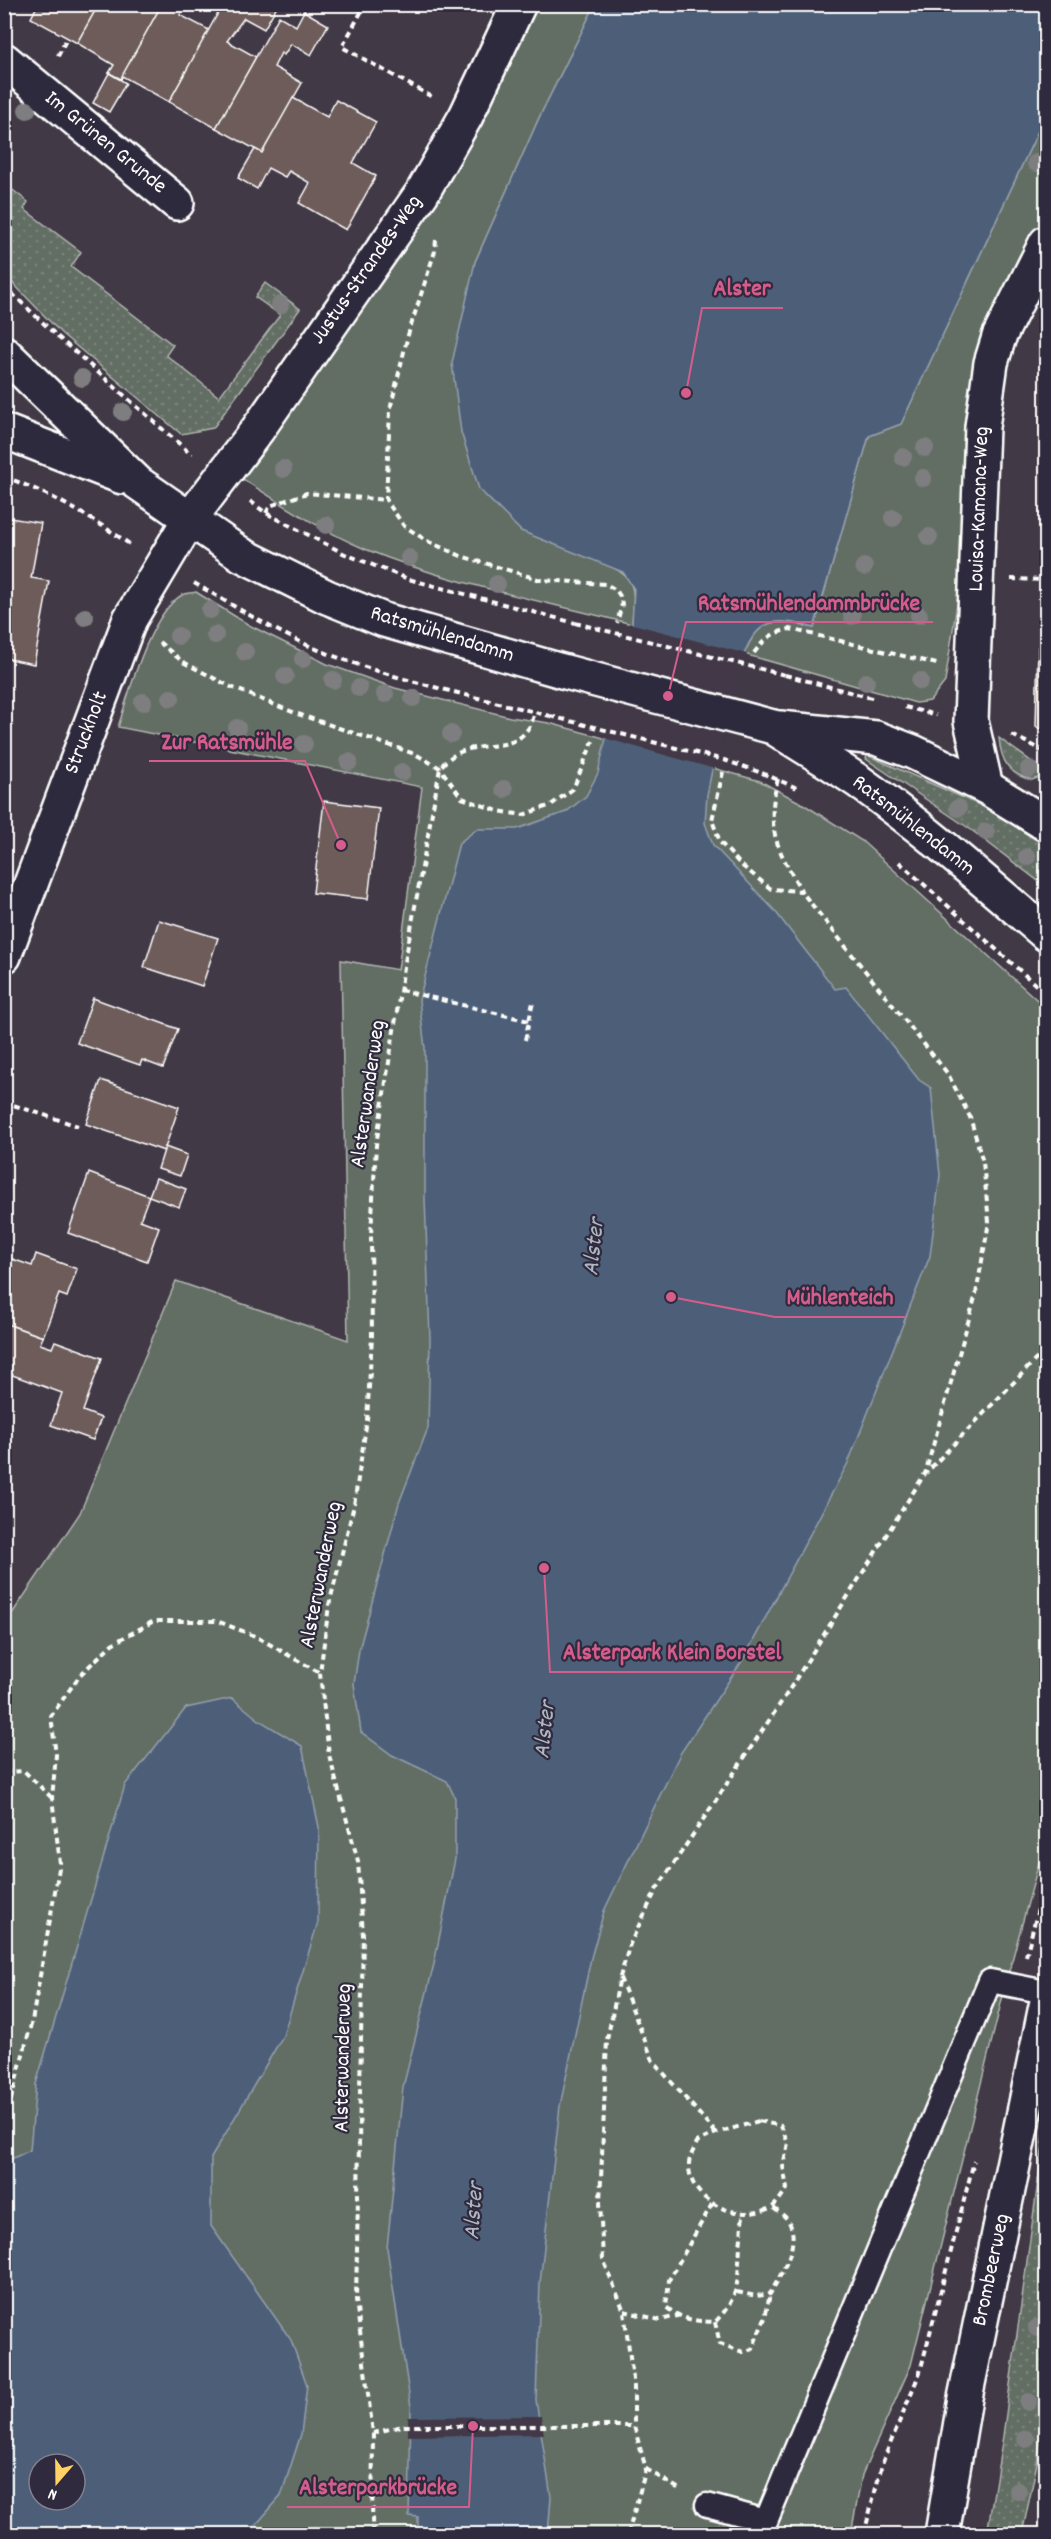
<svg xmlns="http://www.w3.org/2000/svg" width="1051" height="2539" font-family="Dekko,sans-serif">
	<defs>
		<pattern id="grass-dots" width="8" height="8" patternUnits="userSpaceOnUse" patternTransform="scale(1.5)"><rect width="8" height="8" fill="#626e63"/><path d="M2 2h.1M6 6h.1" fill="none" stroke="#7a847a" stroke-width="1.8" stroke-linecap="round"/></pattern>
	</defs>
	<rect width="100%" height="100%" fill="#423946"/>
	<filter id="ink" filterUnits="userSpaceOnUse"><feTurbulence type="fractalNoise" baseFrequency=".0167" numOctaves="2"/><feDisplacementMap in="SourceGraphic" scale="12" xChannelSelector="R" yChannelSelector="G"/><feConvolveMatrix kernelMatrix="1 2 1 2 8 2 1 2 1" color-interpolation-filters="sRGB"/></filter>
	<g filter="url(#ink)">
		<!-- grass -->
		<g fill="url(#grass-dots)" stroke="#b0b6b1" stroke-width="1.5">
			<path d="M5,184L28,202L24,209L81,252L71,267L173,345L166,355L219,397L280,315L255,297L265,283L300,309L213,428L181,434L62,334L5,275Z"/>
			<path d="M999,738L1046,772V775L1032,780C1009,775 1001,761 999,738Z"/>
			<path d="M867,755L984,807L1046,846V887L970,829L866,759Z"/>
			<path d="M1046,2123V2399L1037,2463L1022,2534H987L1003,2436Z"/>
		</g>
		<!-- park -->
		<g fill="#626e63" stroke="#b0b6b1" stroke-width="1.5" fill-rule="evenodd">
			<path d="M536,5H595L539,118L475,262L604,563C639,578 634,590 632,624C543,601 450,584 365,549C320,530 279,502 238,476L478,127Z"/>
			<path d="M1046,114V221L1002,311L945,682L930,701L916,703L744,654C761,613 778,620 814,628L869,436L901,424Z"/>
			<path d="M196,592L249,625L327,664L395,688L510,717L549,723L760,781L803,804L862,841L1046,1008V1837L1008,1975L911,2365L862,2475L851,2534H5V1624L80,1513L176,1281L348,1340L341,960L398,970L422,787L118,727C129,693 150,613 182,595C186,593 192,593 196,592ZM39,2464H75V2500H39Z"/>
		</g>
		<!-- water -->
		<g fill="#4d5f78" stroke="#949fae" stroke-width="1.5" fill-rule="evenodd">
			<path d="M595,5H1046V114L901,424L869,436L814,628C779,618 759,616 744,654L712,770L707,795L705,823L713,845L775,911L835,989L846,987L919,1080L931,1088L940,1175L930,1256L848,1463L744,1658L680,1754L604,1911L591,1958L560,2106L540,2283L536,2400L551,2497L548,2534H418V2517L409,2516L411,2407L387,2248L403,2087L434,1964L455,1859V1798L447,1781L392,1755L361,1732L354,1684L359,1650L399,1503L428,1428L430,1339L425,1198V1048L419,1000L459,843L477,829H517L566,812L586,796L598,773L632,624L634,589L623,572L521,531L479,489L461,432L452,363L475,262L539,118Z"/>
			<path d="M232,1698L259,1720L302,1746L319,1827L318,1922L283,2036L211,2158V2226L291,2340L307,2385L301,2434L281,2496L248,2534H5V2162L30,2150L36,2084L125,1785L186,1708ZM39,2464H75V2500H39Z"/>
		</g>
		<!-- pier -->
		<g fill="#423946">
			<path d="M629,623L747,654L715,769L604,738Z"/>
			<path d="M541,2416L544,2434L408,2436V2417Z"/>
		</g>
		<!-- building -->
		<g fill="#6d5c5a" stroke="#fff" stroke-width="1.5">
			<path d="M38,4H99L77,43L31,18Z"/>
			<path d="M99,4H162L121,79L109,73L114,65L77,43Z"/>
			<path d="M186,4L180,15L209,30L169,102L122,76L162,4Z"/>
			<path d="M223,4H278L264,29L244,18L227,41L256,57L216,128L169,102Z"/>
			<path d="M304,11L328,25L311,55L291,44L284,55L281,53L274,67L302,83L262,153L216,128L279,16L296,26Z"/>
			<path d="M109,73L126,83L109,112L93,103Z"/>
			<path d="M293,98L327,117L336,100L376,122L353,163L376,176L346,230L299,203L310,183L289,171L285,177L268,168L257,189L238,178L255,149L262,153Z"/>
			<path d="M4,517L41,523L31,578L49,581L34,664L4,658Z"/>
			<path d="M1038,647H1046V734L1036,726Z"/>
			<path d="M324,801L379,808L368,899L313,893Z"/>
			<path d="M159,920L218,938L202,986L144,967Z"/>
			<path d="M93,998L178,1029L163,1068L142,1060L140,1065L77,1043Z"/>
			<path d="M101,1080L179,1107L164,1151L86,1124Z"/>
			<path d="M165,1147L187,1155L180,1176L158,1169Z"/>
			<path d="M89,1173L149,1196L140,1220L159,1227L147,1261L68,1233Z"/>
			<path d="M156,1178L186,1189L179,1207L149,1196Z"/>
			<path d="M36,1254L77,1269L67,1297L59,1294L43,1337L4,1323V1256L32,1266Z"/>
			<path d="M4,1323L43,1337L40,1344L52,1348L55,1341L102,1358L83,1411L101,1418L93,1440L51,1425L62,1393L4,1372Z"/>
		</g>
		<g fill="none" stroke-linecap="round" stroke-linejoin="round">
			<defs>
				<path id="service" d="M707,2505L766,2521L990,1981L1046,1992"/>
				<g id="minor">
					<path d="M4,60L177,203"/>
					<path d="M986,787L971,721L982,427L991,363L999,337L1046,243"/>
					<path d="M4,956L130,619L189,520L258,429L422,193L466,116L519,4"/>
				</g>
				<g id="secondary">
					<path d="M4,353L138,483L242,555L327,597L384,620L562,671"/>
					<path d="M4,431L122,477"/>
					<path d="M773,727C801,745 830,762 858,781C924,828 985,882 1046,934"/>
					<path d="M780,728L876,738L913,752L986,787L1046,824"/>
					<path d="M942,2534L965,2398L1046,2006"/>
				</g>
			</defs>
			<!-- service casing -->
			<use href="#service" stroke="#fff" stroke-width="27"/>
			<!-- minor casing -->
			<use href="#minor" stroke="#fff" stroke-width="38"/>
			<!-- secondary casing -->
			<use href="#secondary" stroke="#fff" stroke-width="38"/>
			<!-- path -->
			<g stroke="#fff" stroke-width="4" stroke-dasharray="6 4.5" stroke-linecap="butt">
				<path d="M360,4L364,7L342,47L434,98"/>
				<path d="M58,56L67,38"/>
				<path d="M436,240L435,251L408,335L390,410L386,500L404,526L429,542L461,556L541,580L606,584L616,590L620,596L622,604L617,623"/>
				<path d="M4,286L58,337L192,455"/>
				<path d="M4,477C49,492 92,518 131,545"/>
				<path d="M250,501L266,513L345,554L408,579L575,623"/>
				<path d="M266,513L270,506L307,493L386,500"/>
				<path d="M1011,579L1046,580"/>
				<path d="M194,583C233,605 272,630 314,648C390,680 471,695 550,716"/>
				<path d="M159,642L183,662L231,687L295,713L415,754L440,768L462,798L498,811L523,815L551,805L573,789L593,741"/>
				<path d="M754,653C765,638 772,633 790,629L937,664"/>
				<path d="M785,675L872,698"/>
				<path d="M905,707L936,715"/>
				<path d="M1012,735L1046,752"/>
				<path d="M723,772L712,820L720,842L741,865L771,889L801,891L948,1074L970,1117L983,1162L989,1222L976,1294L925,1474"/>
				<path d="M762,773L797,788"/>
				<path d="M778,779C765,828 777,849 801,890"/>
				<path d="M899,862L1046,994"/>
				<path d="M400,990L529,1021"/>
				<path d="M525,1040L533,1002"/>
				<path d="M4,1102L78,1126"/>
				<path d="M4,1772L24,1771L52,1798"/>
				<path d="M1026,1956L1046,1878"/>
				<path d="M620,1978L653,2061L716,2133"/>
				<path d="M4,2108L11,2099L32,2021L60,1863L52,1798L56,1755L51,1716L80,1675L112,1644L154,1621H217L255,1636L320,1673"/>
				<path d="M759,2121L781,2126L788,2143L783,2166L787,2189C783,2194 777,2204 772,2207C741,2224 688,2203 689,2164C689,2157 695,2148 697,2142L716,2133Z"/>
				<path d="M712,2204L669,2280L666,2307C682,2320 695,2321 715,2322C744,2293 736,2276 741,2238C742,2229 741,2222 744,2214"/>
				<path d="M737,2292L756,2296L770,2294C781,2274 803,2241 787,2219C783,2214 777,2211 772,2207"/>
				<path d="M624,2311L660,2320L678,2316"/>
				<path d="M715,2322L720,2344L743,2352L752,2349L765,2318L770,2294"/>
				<path d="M373,2433L402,2426H634"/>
				<path d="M646,2469L681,2490"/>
				<path d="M372,2534L373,2433L356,2300L363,1935L358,1861L329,1755L320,1673L329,1605L354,1505L367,1420L372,1337L371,1234L376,1145L403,973L440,768C470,728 521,767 535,712"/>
				<path d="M628,2534L646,2469L634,2426V2387L624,2311L603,2259L600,2202L607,2040L620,1977L630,1944L656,1890L784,1698L924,1475L1046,1349"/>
				<path d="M864,2534L883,2461L920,2372L974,2161"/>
			</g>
			<!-- service -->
			<use href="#service" stroke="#2f2a3d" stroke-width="22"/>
			<!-- minor -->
			<use href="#minor" stroke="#2f2a3d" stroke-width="33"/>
			<!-- secondary -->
			<use href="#secondary" stroke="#2f2a3d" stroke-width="33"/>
			<defs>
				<path id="secondary-bridge" d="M562,671L773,727"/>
			</defs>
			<!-- secondary-bridge casing -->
			<use href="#secondary-bridge" stroke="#fff" stroke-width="38" stroke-linecap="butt"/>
			<!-- path-bridge -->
			<g stroke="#fff" stroke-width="4" stroke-dasharray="6 4.5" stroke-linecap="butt">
				<path d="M575,623L785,675"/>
				<path d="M550,716L724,760L762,773"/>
			</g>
			<!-- secondary-bridge -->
			<use href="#secondary-bridge" stroke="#2f2a3d" stroke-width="33"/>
		</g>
		<!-- trees -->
		<g fill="#7e7e81">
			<circle cx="27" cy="110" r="9"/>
			<circle cx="1036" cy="163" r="9"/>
			<circle cx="280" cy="305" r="9"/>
			<circle cx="82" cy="378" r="9"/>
			<circle cx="123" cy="412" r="9"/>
			<circle cx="925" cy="448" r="9"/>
			<circle cx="903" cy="457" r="9"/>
			<circle cx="283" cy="469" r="9"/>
			<circle cx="923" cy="478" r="9"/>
			<circle cx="893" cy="518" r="9"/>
			<circle cx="326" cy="525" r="9"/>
			<circle cx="929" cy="537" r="9"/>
			<circle cx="409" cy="558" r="9"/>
			<circle cx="864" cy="567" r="9"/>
			<circle cx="497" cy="584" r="9"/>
			<circle cx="210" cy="610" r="9"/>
			<circle cx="919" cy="615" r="9"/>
			<circle cx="852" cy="616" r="9"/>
			<circle cx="85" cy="617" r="9"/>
			<circle cx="215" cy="635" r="9"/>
			<circle cx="178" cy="636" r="9"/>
			<circle cx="245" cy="652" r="9"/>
			<circle cx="303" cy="659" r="9"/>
			<circle cx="285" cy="676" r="9"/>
			<circle cx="333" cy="680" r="9"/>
			<circle cx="920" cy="681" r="9"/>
			<circle cx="866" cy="682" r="9"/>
			<circle cx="359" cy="688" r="9"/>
			<circle cx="385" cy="694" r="9"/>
			<circle cx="171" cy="698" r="9"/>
			<circle cx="413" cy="698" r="9"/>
			<circle cx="143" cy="702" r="9"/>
			<circle cx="237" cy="728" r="9"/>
			<circle cx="451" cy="734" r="9"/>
			<circle cx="304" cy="744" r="9"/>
			<circle cx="349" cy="762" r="9"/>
			<circle cx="1029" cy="769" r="9"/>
			<circle cx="402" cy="772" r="9"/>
			<circle cx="504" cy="789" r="9"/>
			<circle cx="958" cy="808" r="9"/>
			<circle cx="986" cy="832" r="9"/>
			<circle cx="1027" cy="857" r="9"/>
			<circle cx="1037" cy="2328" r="9"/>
			<circle cx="1028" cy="2402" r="9"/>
			<circle cx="1026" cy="2439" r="9"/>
			<circle cx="1018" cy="2491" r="9"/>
		</g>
	</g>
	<g text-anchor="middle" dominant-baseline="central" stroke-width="4.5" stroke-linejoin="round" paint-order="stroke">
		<!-- street labels -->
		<g font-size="22" fill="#fff" stroke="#2f2a3d">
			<text transform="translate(105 143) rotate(39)">Im Grünen Grunde</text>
			<text transform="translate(367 270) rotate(-55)">Justus-Strandes-Weg</text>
			<text transform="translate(980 509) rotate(-88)">Louisa-Kamana-Weg</text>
			<text transform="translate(442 635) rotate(17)">Ratsmühlendamm</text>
			<text transform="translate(87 733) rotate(-69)">Struckholt</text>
			<text transform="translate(913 826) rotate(38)">Ratsmühlendamm</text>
			<text transform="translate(369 1094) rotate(-82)">Alsterwanderweg</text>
			<text transform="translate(322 1575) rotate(-79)">Alsterwanderweg</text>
			<text transform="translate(344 2058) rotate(-89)">Alsterwanderweg</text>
			<text transform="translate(992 2270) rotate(-78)">Brombeerweg</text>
		</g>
		<!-- water labels -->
		<g font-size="24" font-style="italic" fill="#afb7c2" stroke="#2f2a3d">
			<text transform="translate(595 1247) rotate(-84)">Alster</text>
			<text transform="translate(546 1730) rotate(-84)">Alster</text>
			<text transform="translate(475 2211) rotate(-86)">Alster</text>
		</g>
	</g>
	<!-- callouts -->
	<path fill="none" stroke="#d45d8c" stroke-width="2" d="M686 393L702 308H783M668 696L686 622H933M341 845L305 761H149M671 1297L775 1317H906M544 1568L550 1672H793M473 2426L469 2507H287"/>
	<g fill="#d45d8c" stroke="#2f2a3d" stroke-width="2">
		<circle cx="686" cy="393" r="6"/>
		<circle cx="668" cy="696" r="6"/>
		<circle cx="341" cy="845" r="6"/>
		<circle cx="671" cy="1297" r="6"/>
		<circle cx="544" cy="1568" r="6"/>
		<circle cx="473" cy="2426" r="6"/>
	</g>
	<g font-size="24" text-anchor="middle" font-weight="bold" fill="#d45d8c" stroke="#2f2a3d" stroke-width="4.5" stroke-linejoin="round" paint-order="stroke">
		<text x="742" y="295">Alster</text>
		<text x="809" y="610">Ratsmühlendammbrücke</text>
		<text x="227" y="749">Zur Ratsmühle</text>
		<text x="840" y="1304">Mühlenteich</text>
		<text x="672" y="1659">Alsterpark Klein Borstel</text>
		<text x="378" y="2494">Alsterparkbrücke</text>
	</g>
	<!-- margin -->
	<rect width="1051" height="2539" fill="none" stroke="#2f2a3d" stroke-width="24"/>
	<rect x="12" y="12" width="1027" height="2515" fill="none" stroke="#fff" stroke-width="2" filter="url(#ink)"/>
	<!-- north arrow -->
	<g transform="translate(57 2482) rotate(200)"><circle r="28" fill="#2f2a3d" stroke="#827f8b" stroke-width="1.5"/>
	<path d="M0-4.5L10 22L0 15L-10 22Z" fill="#ffd166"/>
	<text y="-9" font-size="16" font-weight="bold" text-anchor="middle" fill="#ffffff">N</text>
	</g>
</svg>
